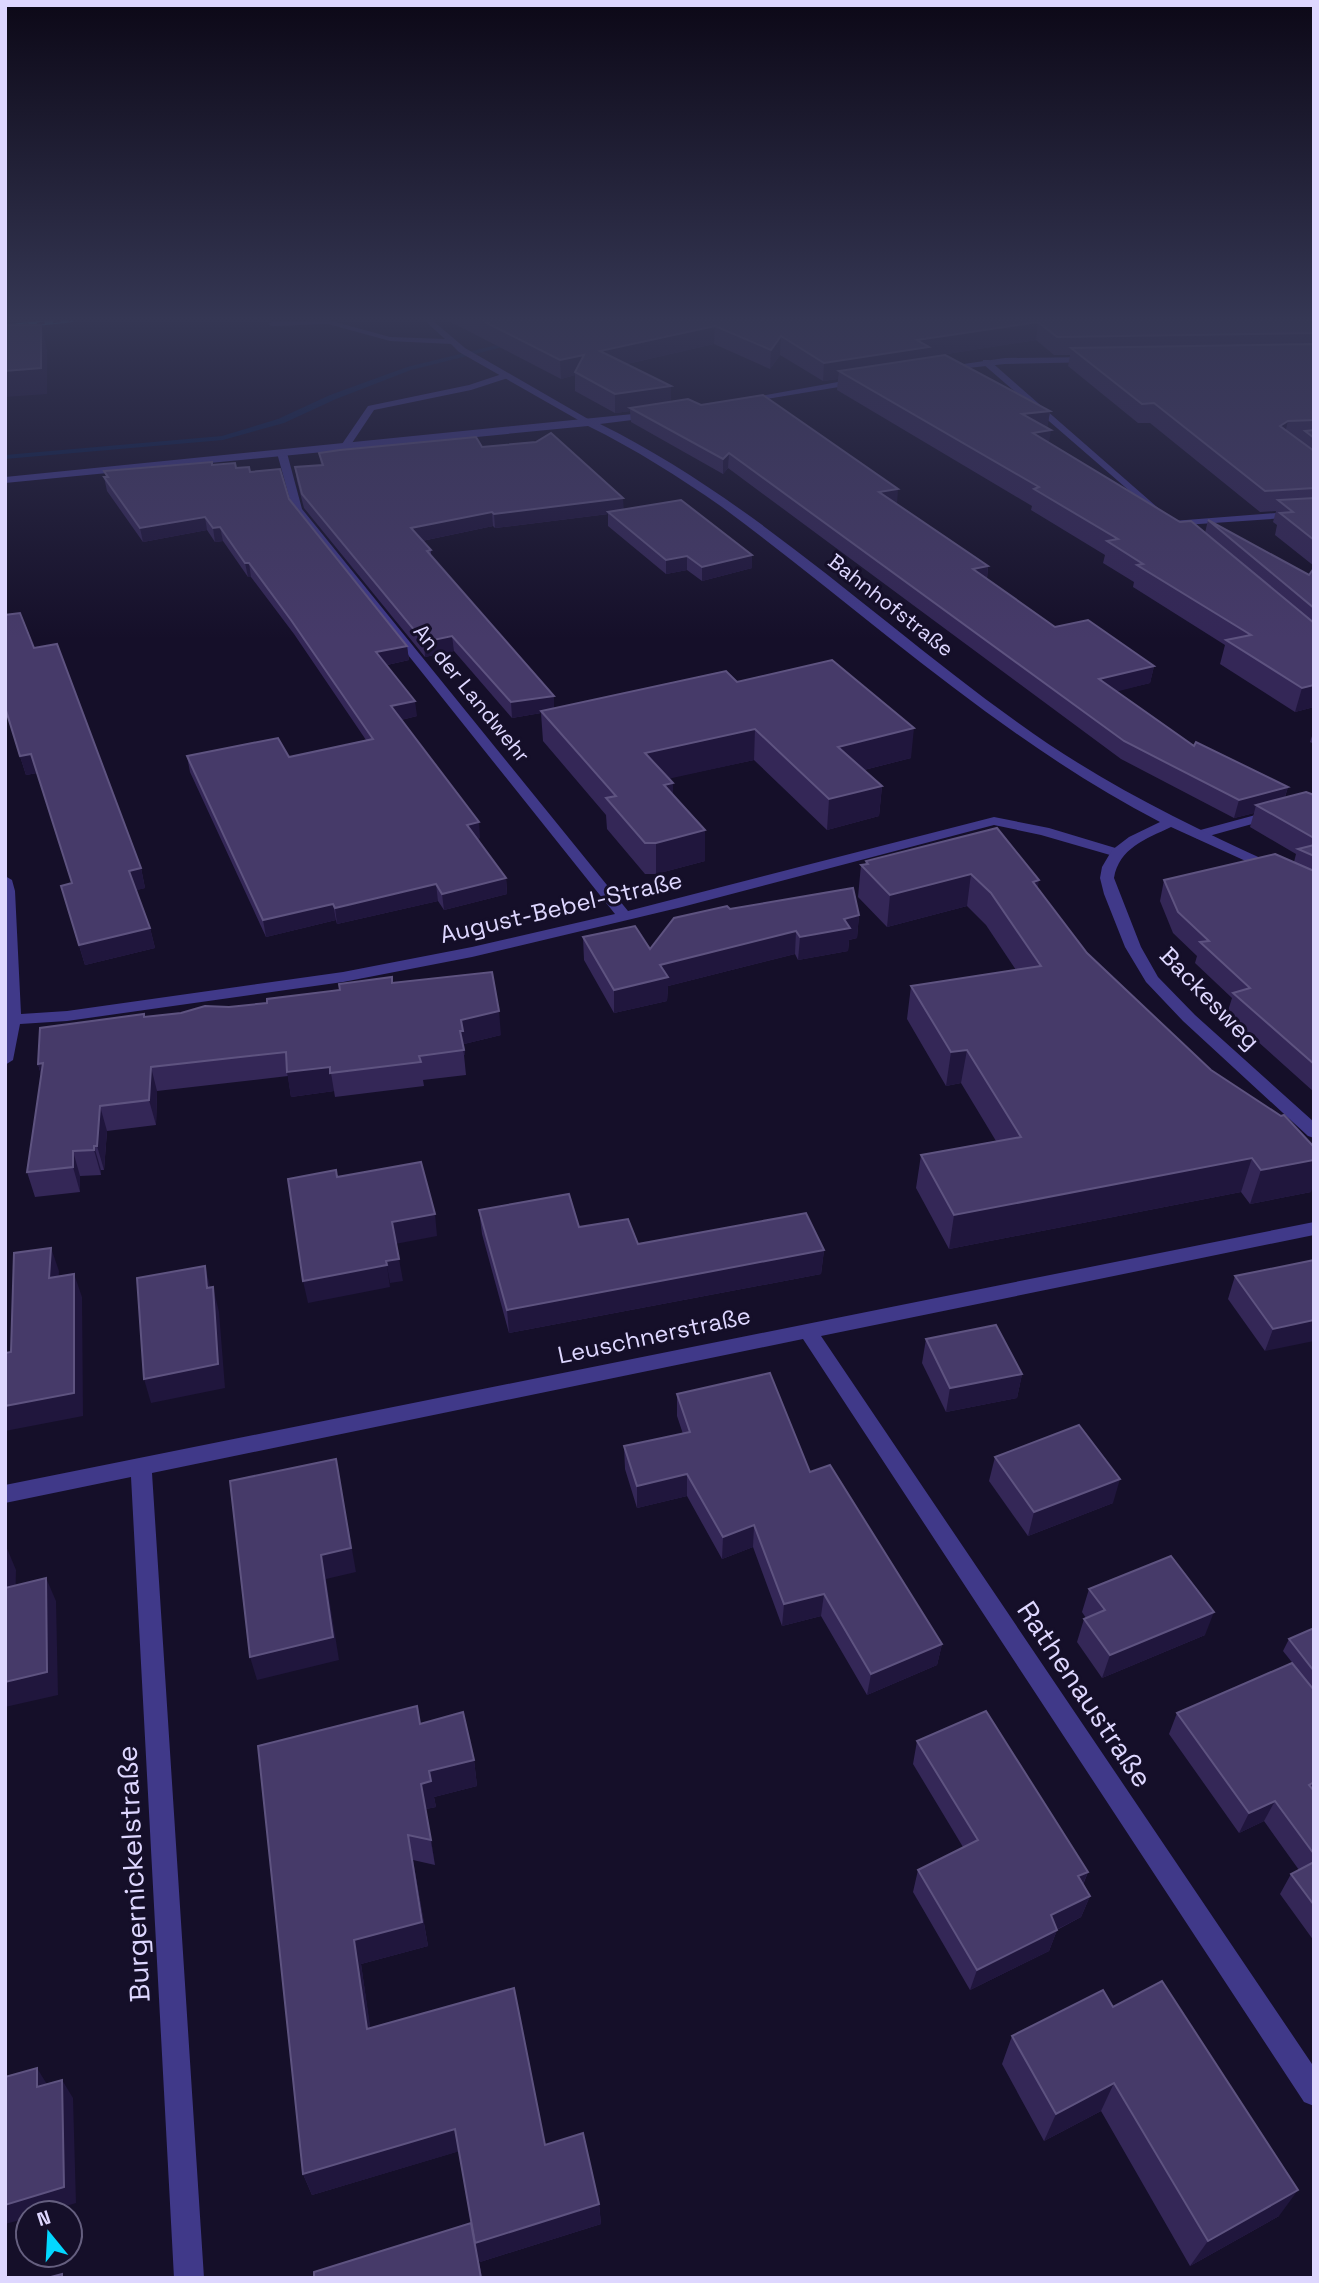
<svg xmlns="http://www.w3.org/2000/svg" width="1319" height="2283" font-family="'Space Grotesk',sans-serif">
	<rect width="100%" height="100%" fill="#150f29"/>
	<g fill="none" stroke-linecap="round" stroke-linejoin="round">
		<!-- stream -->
		<path fill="#091c48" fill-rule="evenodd" d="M517,340L519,343L411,370L336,399L284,423L223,440L5,459V455L222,436L278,419L330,395L407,367Z"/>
		<!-- service -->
		<path fill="#403989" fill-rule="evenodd" d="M505,373L508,374V378L471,390L374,410L348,449L340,447L368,406L469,385Z"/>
		<!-- minor -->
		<g fill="#403989" fill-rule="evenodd">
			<path d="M328,320L390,337L445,339L424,320H432L465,348L595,423L587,425L459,352L451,344L390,341L328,324L272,326L268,324L272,322Z"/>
			<path d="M983,360H989L1173,521L1314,510V516L1170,526L983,364Z"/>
			<path d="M282,450L287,453L302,509L628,911L994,817L1049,828L1122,850L1124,853L1117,857L1041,835L994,825L682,907L472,957L343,982L67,1021L20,1024L13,1060L5,1065V876L12,880L15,891L21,1014L67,1011L343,972L472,947L615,914L293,511L277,453Z"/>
			<path d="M1314,799V807L1198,839L1191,835L1193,832Z"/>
			<path d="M1314,1222V1235L821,1336L1314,2067V2106L1304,2102L803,1339L152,1473L204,2278H174L131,1477L5,1503V1485Z"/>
		</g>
		<!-- tertiary -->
		<g fill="#403989" fill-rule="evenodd">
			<path d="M1093,357L1096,362L1005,364L940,371L936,368L1005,358Z"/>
			<path d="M860,378L864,381L863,383L743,403L739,400Z"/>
			<path d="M653,412L656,413V417L600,424C752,499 879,623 1017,722C1109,789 1210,836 1314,882V892L1171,827C1146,839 1119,848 1114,878L1141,947L1158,977L1195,1015L1314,1122V1138L1308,1136L1183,1021L1146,982L1125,947L1104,894L1100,878L1102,867L1112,850L1129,837L1160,822C1000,739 866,614 722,507C679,477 635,449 588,426L5,483V477Z"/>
		</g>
		<defs>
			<path id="rail" d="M5,327L71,320"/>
		</defs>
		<!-- rail casing -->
		<use href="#rail" stroke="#03d8ff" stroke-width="4.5"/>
		<!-- rail -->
		<use href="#rail" stroke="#150f29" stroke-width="2.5" stroke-dasharray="8" stroke-linecap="butt"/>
	</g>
	<!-- wall -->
	<g fill="#342757">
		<path d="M447,320H1314V566L1275,535L1277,525L1273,522L1276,511L1260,512L1150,423H1138L1068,366L1070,355H1054L1036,340L928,357V358L1050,411L1047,428L1049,443L1180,522L1205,533L1208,520L1309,575L1314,568V707L1295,712L1220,664L1225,645L1133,587L1134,582L1103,563L1105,555L1031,510L1032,506L837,390L838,379L823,381L780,355L770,369L714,344L627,364L671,386V401L897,504L988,566L987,579L1055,627L1154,666L1150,683L1116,691L1194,746L1288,787L1285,797L1314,795V1092L1227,1014L1232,998L1195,963L1197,956L1173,933L1160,901L1164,880L1294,862L1296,854L1250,827L1254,813L1234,818L1121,759L728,468L723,474L631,422L630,411L615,413L575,391V375L561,379Z"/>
		<path d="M482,447L623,510L752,568L702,581L687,570L666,574L608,526V514L495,528L493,526L422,541L431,550V557L554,696V708L737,682L911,758L864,770L882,786L879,816L827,830L754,760L669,778L673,796L705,861L656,874H645L607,829L606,815L543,741L541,713L512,718L454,651L425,657L304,508L297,481L295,467L321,465L319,453Z"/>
		<path d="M212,465L236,468L250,472L289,499L407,646L409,660L387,665L417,716L401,720L480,838L477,839L506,878L507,894L444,910L438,901L337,924L336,920L266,937L190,772L187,756L289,757L366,740L294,634L251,577H248L223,541L215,542L207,530L143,542L107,491L104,477H106L104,471Z"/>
		<path d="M34,648L141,868L145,888L136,890L150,928L155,948L85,965L61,886L72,883L37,773L26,775L5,709Z"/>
		<path d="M1314,730V744L1310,742Z"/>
		<path d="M997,828L1038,888L1087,953L1311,1192L1250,1204L1241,1192L949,1249L916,1188L921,1155L996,1141L961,1083L946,1086L907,1019L911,986L1016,970L986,925L967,906L887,927L858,897L861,865L865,864L866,861Z"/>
		<path d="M730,909L859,915L857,938L849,940L848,951L798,960L795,954L668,986L667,1001L614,1013L584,960L583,937L650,949Z"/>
		<path d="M392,983L501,1035L464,1044L465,1055H464L466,1075L423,1080L424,1086L335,1097L334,1091L291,1097L288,1076L157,1091L156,1125L107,1131L104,1170H101V1175L80,1176V1192L35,1197L27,1172L41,1075L38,1064L145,1017L267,1003Z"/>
		<path d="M479,1210L579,1227L638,1244L824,1250L821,1274L509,1333L482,1234Z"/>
		<path d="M1314,1260L1265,1351L1228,1299L1235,1276Z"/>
		<path d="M926,1339L1022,1374L1017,1398L946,1412L922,1363Z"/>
		<path d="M677,1394L810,1472L942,1644L937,1665L867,1695L821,1616L782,1626L753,1547L722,1559L687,1496L637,1508L625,1469L624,1446L683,1434L677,1416Z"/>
		<path d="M995,1457L1113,1503L1028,1536L989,1481Z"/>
		<path d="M1089,1589L1205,1635L1102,1678L1077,1642L1084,1619L1086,1618L1082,1612Z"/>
		<path d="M1314,1628V1690L1283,1651L1289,1639Z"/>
		<path d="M1314,1690V1941L1280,1894L1291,1874L1299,1870L1264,1821L1239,1833L1169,1734L1177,1713Z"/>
		<path d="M420,1724L474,1760L477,1786L434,1797L436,1807L426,1809L435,1865L413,1860L428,1946L361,1964L370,2028L545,2145L599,2204L601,2224L480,2262L478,2257L482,2278H314L471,2223L459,2151L312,2195L303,2174Z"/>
		<path d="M917,1741L1088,1872L1083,1885L1090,1896L1081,1917L1057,1930L1049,1951L970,1990L913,1892L918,1870L963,1847L913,1764Z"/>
		<path d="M1113,2007L1279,2216L1190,2266L1101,2111L1044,2141L1002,2064L1012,2036Z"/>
	</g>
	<!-- shaded-wall -->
	<g fill="#20163d">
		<path d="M1038,322L1036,340L928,357V365L839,371L838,379L823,381L824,363L917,340Z"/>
		<path d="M41,325L47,349V394L5,397V371Z"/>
		<path d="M715,326L714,344L600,370V351Z"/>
		<path d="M781,336L780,355L770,369L771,350Z"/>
		<path d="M584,355L575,372V375L561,379L560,360Z"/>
		<path d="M671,386V405L630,408V411L615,413V394Z"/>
		<path d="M1050,411L1047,431L1051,430L1048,450L1033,433L1022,414Z"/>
		<path d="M1288,421L1283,441L1280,426Z"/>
		<path d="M729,453L728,468L723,474V459Z"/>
		<path d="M898,489L897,504L879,492Z"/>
		<path d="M623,498L624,512H608V514L495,528L494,514Z"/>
		<path d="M492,512L493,526L412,543L411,528Z"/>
		<path d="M205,517L207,530L143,542L140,528Z"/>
		<path d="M220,527L223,541L215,542L213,528Z"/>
		<path d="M752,555V568L702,581V567Z"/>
		<path d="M687,556V570L666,574V560Z"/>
		<path d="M245,563H249L251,577H248Z"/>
		<path d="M988,566L986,583L973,569Z"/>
		<path d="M452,636L454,651L425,657L424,642Z"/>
		<path d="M407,646L409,660L378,667L376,652Z"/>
		<path d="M1154,666L1150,683L1096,697L1099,679Z"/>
		<path d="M1314,685V707L1295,712L1302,688Z"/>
		<path d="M554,696V711H541V713L512,718L511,702Z"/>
		<path d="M415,701L417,716L393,722L391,706Z"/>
		<path d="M914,728L911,758L836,777L838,747Z"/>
		<path d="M755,729L754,760L645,784V753Z"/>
		<path d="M31,754L37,773L26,775L20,756Z"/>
		<path d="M673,783V814L664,785Z"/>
		<path d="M882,786L879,816L827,830L829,799Z"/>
		<path d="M1288,787L1282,805H1256L1254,813L1234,818L1239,800Z"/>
		<path d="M479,822L480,838L469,841L467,825Z"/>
		<path d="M705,830V861L656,874V843Z"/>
		<path d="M141,868L145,888L134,891L129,871Z"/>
		<path d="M971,874L967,906L887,927L890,895Z"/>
		<path d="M506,878L507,894L444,910L442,894Z"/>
		<path d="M1039,880L1034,912L1033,882Z"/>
		<path d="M436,884L438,901L337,924L335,908Z"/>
		<path d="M333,904L336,920L266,937L263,920Z"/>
		<path d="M859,915L857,938L849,940L848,951L798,960L800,937L844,919Z"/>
		<path d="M150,928L155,948L85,965L79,945Z"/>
		<path d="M796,931L795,954L668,986L667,1001L614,1013V990L660,965Z"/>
		<path d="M499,1011L501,1035L464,1044L465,1055H464L460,1031L461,1020Z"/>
		<path d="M967,1050L961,1083L946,1086L951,1052Z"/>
		<path d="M43,1063L45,1088L38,1064Z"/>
		<path d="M151,1067L157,1091L156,1125L149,1100Z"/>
		<path d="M330,1067L334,1091L291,1097L287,1072Z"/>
		<path d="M100,1106L107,1131L104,1170L97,1146Z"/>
		<path d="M94,1146L101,1170V1175L94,1150Z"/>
		<path d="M73,1151L80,1176V1192L73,1167Z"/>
		<path d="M1252,1158L1241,1192L949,1249L954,1215Z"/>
		<path d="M1314,1160V1184L1311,1192L1250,1204L1261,1170Z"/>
		<path d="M435,1214L437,1236L395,1244L392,1222Z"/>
		<path d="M51,1248L59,1271L57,1301L49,1278Z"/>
		<path d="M824,1250L821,1274L509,1333L507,1310Z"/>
		<path d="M399,1259L403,1281L390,1283L386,1261Z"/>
		<path d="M387,1265L390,1287L308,1303L303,1281Z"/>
		<path d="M205,1266L211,1290L207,1288Z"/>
		<path d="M74,1274L82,1297L83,1416L5,1431V1406Z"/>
		<path d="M213,1287L219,1312L225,1388L151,1403L144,1379Z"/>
		<path d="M1314,1320V1341L1265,1351L1273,1329Z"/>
		<path d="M1022,1374L1017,1398L946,1412L950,1388Z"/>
		<path d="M336,1459L356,1572L326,1579L339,1660L257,1680L250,1657L321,1555Z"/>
		<path d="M687,1474V1496L637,1508V1486Z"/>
		<path d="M1120,1479L1113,1503L1028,1536L1034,1512Z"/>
		<path d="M754,1525L753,1547L722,1559L723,1537Z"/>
		<path d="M6,1546L16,1570L15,1612L5,1589Z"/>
		<path d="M46,1578L56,1601L58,1695L5,1707V1682Z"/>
		<path d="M824,1594L821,1616L782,1626L784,1604Z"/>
		<path d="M1214,1612L1205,1635L1102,1678L1110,1655Z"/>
		<path d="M942,1644L937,1665L867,1695L871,1674Z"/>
		<path d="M474,1760L477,1786L434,1797L436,1807L426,1809L435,1865L421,1784L429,1771Z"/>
		<path d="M1275,1801L1264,1821L1239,1833L1249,1813Z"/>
		<path d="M408,1835L428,1946L361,1964L374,2052L367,2029L354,1940Z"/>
		<path d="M1088,1872L1079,1893L1078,1876Z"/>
		<path d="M1090,1896L1081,1917L1044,1936L1051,1915Z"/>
		<path d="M1057,1930L1049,1951L970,1990L977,1970Z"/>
		<path d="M37,2068L48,2086L37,2087Z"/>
		<path d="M62,2080L73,2098L76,2203L43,2213H28V2218L5,2224V2205Z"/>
		<path d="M1114,2083L1101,2111L1044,2141L1056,2114Z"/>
		<path d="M455,2129L460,2151L312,2195L303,2174Z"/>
		<path d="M1298,2190L1279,2216L1190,2266L1208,2241Z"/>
		<path d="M599,2204L601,2224L480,2262L478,2257L482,2278H481L471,2223Z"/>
	</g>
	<!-- building -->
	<g fill="#463a69" stroke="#5e5380" stroke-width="2">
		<path d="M481,320H1314V333L1057,337L1038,322L917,340L929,347L824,363L781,336L771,350L715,326L600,351L671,386L615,394L575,372L584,355L560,360Z"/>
		<path d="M5,325H41V368L5,371Z"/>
		<path d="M1314,344V420L1288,421L1280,426L1314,451V488L1265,491L1154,403L1142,404L1071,348Z"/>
		<path d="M945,355L1050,411L1022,414L1051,430L1033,433L1180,522L1191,521L1314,623V685L1302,688L1226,640L1251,635L1137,565L1143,564L1107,541L1118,539L1034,489L1039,487L839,371Z"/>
		<path d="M763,395L898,489L879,492L988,566L973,569L1055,627L1088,620L1154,666L1099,679L1194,746L1196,742L1288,787L1239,800L1124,741L729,453L723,459L630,408L688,399L701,405Z"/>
		<path d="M1314,430V438L1305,431Z"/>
		<path d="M551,433L623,498L494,514L492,512L411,528L431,550L427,551L554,696L511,702L452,636L424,642L302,494L295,467L323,465L319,453L340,450L476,437L482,447L536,442Z"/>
		<path d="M212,462V465L235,463L236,468L249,467L250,472L280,469L289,499L407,646L376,652L415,701L391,706L479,822L467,825L506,878L442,894L436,884L335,908L333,904L263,920L187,756L278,738L289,757L373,739L291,620L249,563H245L220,527L213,528L205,517L140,528L104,477H108L104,471Z"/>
		<path d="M1314,498V540L1280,513L1293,512L1278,500Z"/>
		<path d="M681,500L752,555L702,567L687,556L666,560L608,512Z"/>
		<path d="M1208,520L1309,575L1314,568V608Z"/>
		<path d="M20,613L34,648L57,644L141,868L129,871L150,928L79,945L61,886L72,883L31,754L20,756L5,707V615Z"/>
		<path d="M832,660L914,728L838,747L882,786L829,799L755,729L645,753L673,783L664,785L705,830L656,843H645L606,798L616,796L541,711L726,671L737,682Z"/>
		<path d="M1306,792L1314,795V838L1256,805Z"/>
		<path d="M997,828L1039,880L1033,882L1087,953L1211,1070L1281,1116L1284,1115L1314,1147V1160L1261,1170L1252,1158L954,1215L921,1155L1021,1137L967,1050L951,1052L911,986L1041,966L991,893L971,874L890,895L861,865L868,864L866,861Z"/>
		<path d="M1314,845V856L1298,849Z"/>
		<path d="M1275,854L1314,871V1064L1233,993L1250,988L1200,942L1209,941L1178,912L1164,880Z"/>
		<path d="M853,888L859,915L844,919L850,928L800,937L796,931L660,965L668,977L614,990L583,937L635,926L650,949L674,918L727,906L730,909Z"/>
		<path d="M492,972L499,1011L461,1020L463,1031H460L464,1050L419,1056L421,1062L330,1073V1067L287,1072L286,1052L151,1067L149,1100L100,1106L97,1146H94V1150L73,1151V1167L27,1172L43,1063L38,1064L40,1028L144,1014V1017L181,1013L205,1006L229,1007L267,1003V999L340,990L339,984L392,977V983Z"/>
		<path d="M421,1162L435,1214L392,1222L399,1259L386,1261L387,1265L303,1281L288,1179L336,1170L337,1177Z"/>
		<path d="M569,1194L579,1227L628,1219L638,1244L806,1213L824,1250L507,1310L479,1210Z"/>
		<path d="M51,1248L49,1278L74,1274V1393L5,1406V1353L11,1352L14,1253Z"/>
		<path d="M1314,1260V1320L1273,1329L1235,1276Z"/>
		<path d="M205,1266L207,1288L213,1287L218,1364L144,1379L137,1278Z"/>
		<path d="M996,1325L1022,1374L950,1388L926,1339Z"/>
		<path d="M770,1373L810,1472L830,1465L942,1644L871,1674L824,1594L784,1604L754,1525L723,1537L687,1474L637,1486L624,1446L690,1432L677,1394Z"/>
		<path d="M1079,1425L1120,1479L1034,1512L995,1457Z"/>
		<path d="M336,1459L351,1548L321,1555L333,1637L250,1657L230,1481Z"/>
		<path d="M1171,1556L1214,1612L1110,1655L1084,1619L1105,1610L1089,1589Z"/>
		<path d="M46,1578L47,1672L5,1682V1588Z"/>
		<path d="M1314,1628V1671L1289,1639Z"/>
		<path d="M1292,1663L1314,1690V1782L1309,1785L1314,1791V1854L1275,1801L1249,1813L1177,1713Z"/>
		<path d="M417,1706L420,1724L463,1712L474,1760L429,1771L431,1781L421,1784L431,1840L408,1835L422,1922L354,1940L367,2029L514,1988L545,2145L583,2133L599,2204L475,2243L455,2129L303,2174L258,1746Z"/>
		<path d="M986,1711L1088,1872L1078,1876L1090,1896L1051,1915L1057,1930L977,1970L918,1870L978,1840L917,1741Z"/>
		<path d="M1314,1862V1905L1291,1874Z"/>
		<path d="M1162,1981L1298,2190L1208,2241L1114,2083L1056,2114L1012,2036L1103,1990L1113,2007Z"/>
		<path d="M37,2068V2087L62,2080L64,2187L5,2205V2077Z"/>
		<path d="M471,2223L481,2278H314V2272Z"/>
		<path d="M62,2274V2278H47Z"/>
	</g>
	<!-- sky -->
	<linearGradient id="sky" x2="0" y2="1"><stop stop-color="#0c0817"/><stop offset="0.5" stop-color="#353754"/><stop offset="1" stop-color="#353754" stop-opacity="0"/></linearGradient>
	<rect width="1319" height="639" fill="url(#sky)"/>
	<g text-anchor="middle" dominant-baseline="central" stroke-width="6" stroke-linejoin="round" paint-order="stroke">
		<!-- far-street labels -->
		<g font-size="21" fill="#ded7ff" stroke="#150f29">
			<text transform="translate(891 605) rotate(38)">Bahnhofstraße</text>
			<text transform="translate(472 693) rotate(51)">An der Landwehr</text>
		</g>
		<!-- street labels -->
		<g font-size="24" fill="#ded7ff" stroke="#150f29">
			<text transform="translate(561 907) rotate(-13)">August-Bebel-Straße</text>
			<text transform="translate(1210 998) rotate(46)">Backesweg</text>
			<text transform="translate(654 1335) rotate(-12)">Leuschnerstraße</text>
		</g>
		<!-- near-street labels -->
		<g font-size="28" fill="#ded7ff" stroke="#150f29">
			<text transform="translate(1085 1694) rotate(56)">Rathenaustraße</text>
			<text transform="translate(133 1874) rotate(-93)">Burgernickelstraße</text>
		</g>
	</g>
	<!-- border -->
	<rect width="1319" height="2283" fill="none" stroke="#ded7ff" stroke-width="14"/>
	<!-- north arrow -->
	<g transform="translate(49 2234) rotate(342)"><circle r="33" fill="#150f29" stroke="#655f7f" stroke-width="2"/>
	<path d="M0-5L12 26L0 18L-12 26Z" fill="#03d8ff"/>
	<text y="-10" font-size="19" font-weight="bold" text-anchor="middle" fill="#ded7ff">N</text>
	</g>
</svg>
